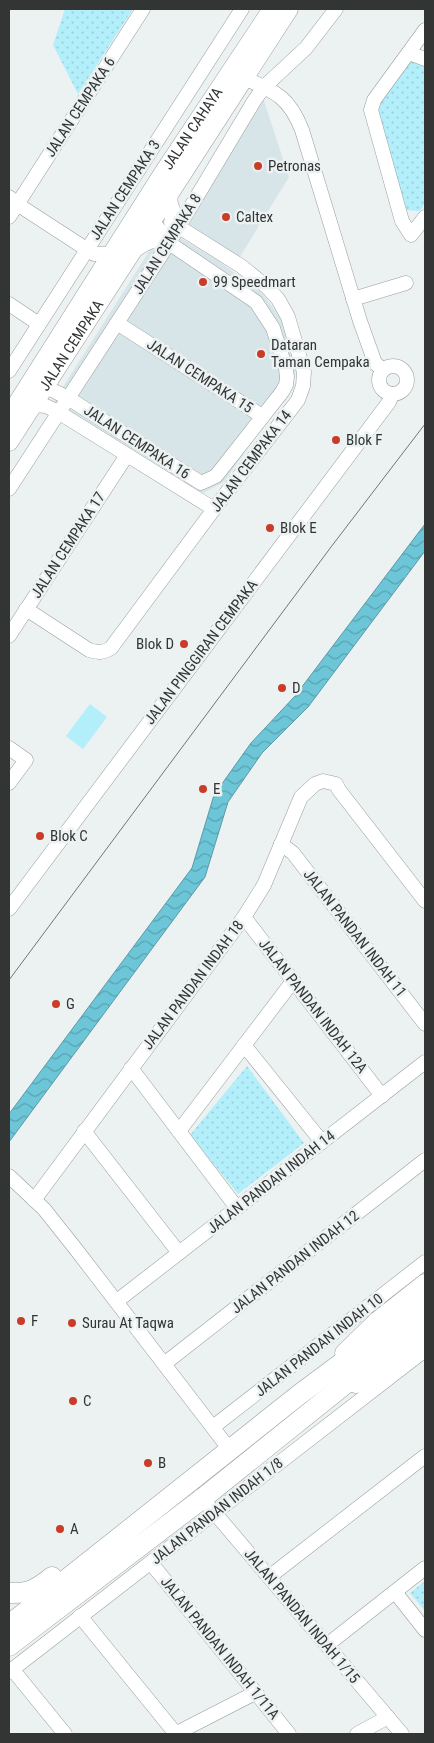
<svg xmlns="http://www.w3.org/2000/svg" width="434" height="1743" font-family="'Roboto Condensed',sans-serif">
	<defs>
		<pattern id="park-dots" width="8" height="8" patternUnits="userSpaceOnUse" patternTransform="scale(1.25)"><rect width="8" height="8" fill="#b2effb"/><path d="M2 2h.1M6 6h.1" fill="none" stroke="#9aced8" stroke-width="1.8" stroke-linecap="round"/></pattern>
		<pattern id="water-waves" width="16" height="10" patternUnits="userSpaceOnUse" patternTransform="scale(1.25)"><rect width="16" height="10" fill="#6cc6d7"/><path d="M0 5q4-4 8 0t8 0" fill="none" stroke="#59a2af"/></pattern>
	</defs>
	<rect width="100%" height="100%" fill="#ecf1f2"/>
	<!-- built -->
	<g fill="#d8e5e8">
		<path d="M262,95L289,177L238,260L183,226Z"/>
		<path d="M164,228L220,262L262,293L280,317L297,366L293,384L224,482L203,493L54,401Z"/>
	</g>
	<!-- park -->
	<g fill="url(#park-dots)">
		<path d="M65,9H133L78,94L53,45Z"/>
		<path d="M411,60L425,65V203L420,211L405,210L377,105Z"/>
		<path d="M247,1066L304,1143L238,1194L190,1135Z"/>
		<path d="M425,1581V1611L410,1593Z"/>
	</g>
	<!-- pitch -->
	<path fill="#b2effb" d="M90,704L107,717L83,749L66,736Z"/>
	<!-- water -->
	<path fill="url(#water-waves)" stroke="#5b9aa6" d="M425,524V551L308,707L262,753L228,802L205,877L9,1142V1114L192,868L214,795L251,743L295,696Z"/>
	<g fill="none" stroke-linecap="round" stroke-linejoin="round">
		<defs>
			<g id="minor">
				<path d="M425,30L374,100L371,110L402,221L411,235L425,217"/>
				<path d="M409,53L425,59"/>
				<path d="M244,78C276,92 289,97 302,130L360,321L375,363L383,370"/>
				<path d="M9,197L17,204L94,254H112"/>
				<path d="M9,217L143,9"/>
				<path d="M353,299L406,283"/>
				<path d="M9,304L39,324"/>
				<path d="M117,323L262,416"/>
				<circle cx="393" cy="380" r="14"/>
				<path d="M9,371L242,9"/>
				<path d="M44,386L68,398L201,483L216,476L282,392L286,385L287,377L286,369L273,328L256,302L169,243L166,237L152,221"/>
				<path d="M33,405L46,406L58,412L214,509"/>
				<path d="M9,489L169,243L254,101L264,87L306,48L336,9"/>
				<path d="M26,609L89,650C98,653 103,653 111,648L214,509L298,400L303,386L304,372L288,317L278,299L267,287L241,266L171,222"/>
				<path d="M9,636L127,455"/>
				<path d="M9,748L26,760L9,783"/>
				<path d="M281,844L293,853L425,1024"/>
				<path d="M9,909L389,402L392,394"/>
				<path d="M244,917L382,1096"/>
				<path d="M244,1045L322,1142"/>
				<path d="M131,1068L237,1208"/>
				<path d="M84,1131L179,1253"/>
				<path d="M179,1131L293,981"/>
				<path d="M9,1176L44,1209L75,1248L230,1450"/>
				<path d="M34,1200L244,917L264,885L301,797L315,784L323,781L336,784L339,790L425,901"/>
				<path d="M117,1301L425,1062"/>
				<path d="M164,1364L425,1160"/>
				<path d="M213,1427L425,1262"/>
				<path d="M208,1505L402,1734"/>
				<path d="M151,1563L289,1734"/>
				<path d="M269,1577L425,1456"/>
				<path d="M395,1592L425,1630"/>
				<path d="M80,1616L176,1734"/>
				<path d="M327,1645L425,1568"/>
				<path d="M12,1669L65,1734"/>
				<path d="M9,1672L425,1350"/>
				<path d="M175,1734L255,1693"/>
				<path d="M357,1734L388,1717"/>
			</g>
			<g id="major">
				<path d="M168,195L169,205L178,227"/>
				<path d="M134,249C149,238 152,237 169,243"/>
				<path id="s1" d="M9,416L161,176L272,9"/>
				<path id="s2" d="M9,442L289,9"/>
				<path d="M344,1353L377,1321L425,1283"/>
				<path d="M356,1384L386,1366L425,1335"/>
			</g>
			<g id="highway">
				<path d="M9,1593C29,1594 37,1589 52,1577"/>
				<path d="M9,1625L300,1394L425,1301"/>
				<path d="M9,1646L203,1498L425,1320"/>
			</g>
		</defs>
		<!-- minor casing -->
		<use href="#minor" stroke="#989d9e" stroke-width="15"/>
		<!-- major casing -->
		<use href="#major" stroke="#989d9e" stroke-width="19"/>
		<!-- highway casing -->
		<use href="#highway" stroke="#989d9e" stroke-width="21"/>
		<!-- minor -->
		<use href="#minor" stroke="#fff" stroke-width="14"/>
		<!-- major -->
		<use href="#major" stroke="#fff" stroke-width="18"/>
		<!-- highway -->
		<use href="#highway" stroke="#fff" stroke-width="20"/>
		<!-- tram -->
		<path stroke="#727575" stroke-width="1" d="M9,980L331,547L425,424"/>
	</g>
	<!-- markers -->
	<g fill="#c83c28" stroke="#ecf1f2" stroke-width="2">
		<circle cx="258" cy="166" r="5"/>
		<circle cx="226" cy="217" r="5"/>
		<circle cx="203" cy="282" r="5"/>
		<circle cx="261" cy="354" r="5"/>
		<circle cx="336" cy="440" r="5"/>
		<circle cx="270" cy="528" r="5"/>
		<circle cx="184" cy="644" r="5"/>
		<circle cx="282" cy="688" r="5"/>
		<circle cx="203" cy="789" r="5"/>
		<circle cx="40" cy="836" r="5"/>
		<circle cx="56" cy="1004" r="5"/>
		<circle cx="21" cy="1321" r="5"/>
		<circle cx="72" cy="1323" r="5"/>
		<circle cx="73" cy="1401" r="5"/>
		<circle cx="148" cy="1463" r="5"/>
		<circle cx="60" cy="1529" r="5"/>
	</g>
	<g text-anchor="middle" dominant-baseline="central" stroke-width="5" stroke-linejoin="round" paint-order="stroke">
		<!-- street labels -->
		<g font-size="15" fill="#333535" stroke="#ecf1f2">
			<text transform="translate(80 107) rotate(-57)">JALAN CEMPAKA 6</text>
			<text stroke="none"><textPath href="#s1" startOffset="341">JALAN CAHAYA</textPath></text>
			<text transform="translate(125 190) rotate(-57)">JALAN CEMPAKA 3</text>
			<text transform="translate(167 244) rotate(-58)">JALAN CEMPAKA 8</text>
			<text stroke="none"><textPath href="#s2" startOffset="115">JALAN CEMPAKA</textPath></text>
			<text transform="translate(200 376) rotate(33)">JALAN CEMPAKA 15</text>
			<text transform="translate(137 442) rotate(33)">JALAN CEMPAKA 16</text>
			<text transform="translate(251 461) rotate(-53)">JALAN CEMPAKA 14</text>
			<text transform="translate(68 545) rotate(-57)">JALAN CEMPAKA 17</text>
			<text transform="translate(201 652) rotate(-53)">JALAN PINGGIRAN CEMPAKA</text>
			<text transform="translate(355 933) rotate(52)">JALAN PANDAN INDAH 11</text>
			<text transform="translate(193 985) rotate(-53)">JALAN PANDAN INDAH 18</text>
			<text transform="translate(313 1006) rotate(52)">JALAN PANDAN INDAH 12A</text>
			<text transform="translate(271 1182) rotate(-38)">JALAN PANDAN INDAH 14</text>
			<text transform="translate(295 1262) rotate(-38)">JALAN PANDAN INDAH 12</text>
			<text transform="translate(319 1345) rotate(-38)">JALAN PANDAN INDAH 10</text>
			<text transform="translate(217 1511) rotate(-38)">JALAN PANDAN INDAH 1/8</text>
			<text transform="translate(302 1616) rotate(50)">JALAN PANDAN INDAH 1/15</text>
			<text transform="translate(220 1648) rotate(51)">JALAN PANDAN INDAH 1/11A</text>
		</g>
		<!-- poi labels -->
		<g font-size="15" fill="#333535" stroke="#ecf1f2" text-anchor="start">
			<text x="268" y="166">Petronas</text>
			<text x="236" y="217">Caltex</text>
			<text x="213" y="282">99 Speedmart</text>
			<text x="271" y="345">Dataran<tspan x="271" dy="17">Taman Cempaka</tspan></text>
			<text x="346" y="440">Blok F</text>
			<text x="280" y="528">Blok E</text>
			<text x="174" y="644" text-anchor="end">Blok D</text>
			<text x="292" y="688">D</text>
			<text x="213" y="789">E</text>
			<text x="50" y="836">Blok C</text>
			<text x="66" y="1004">G</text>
			<text x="31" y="1321">F</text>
			<text x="82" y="1323">Surau At Taqwa</text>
			<text x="83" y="1401">C</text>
			<text x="158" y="1463">B</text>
			<text x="70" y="1529">A</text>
		</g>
	</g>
	<!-- border -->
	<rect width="434" height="1743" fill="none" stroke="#333535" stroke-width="20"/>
</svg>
